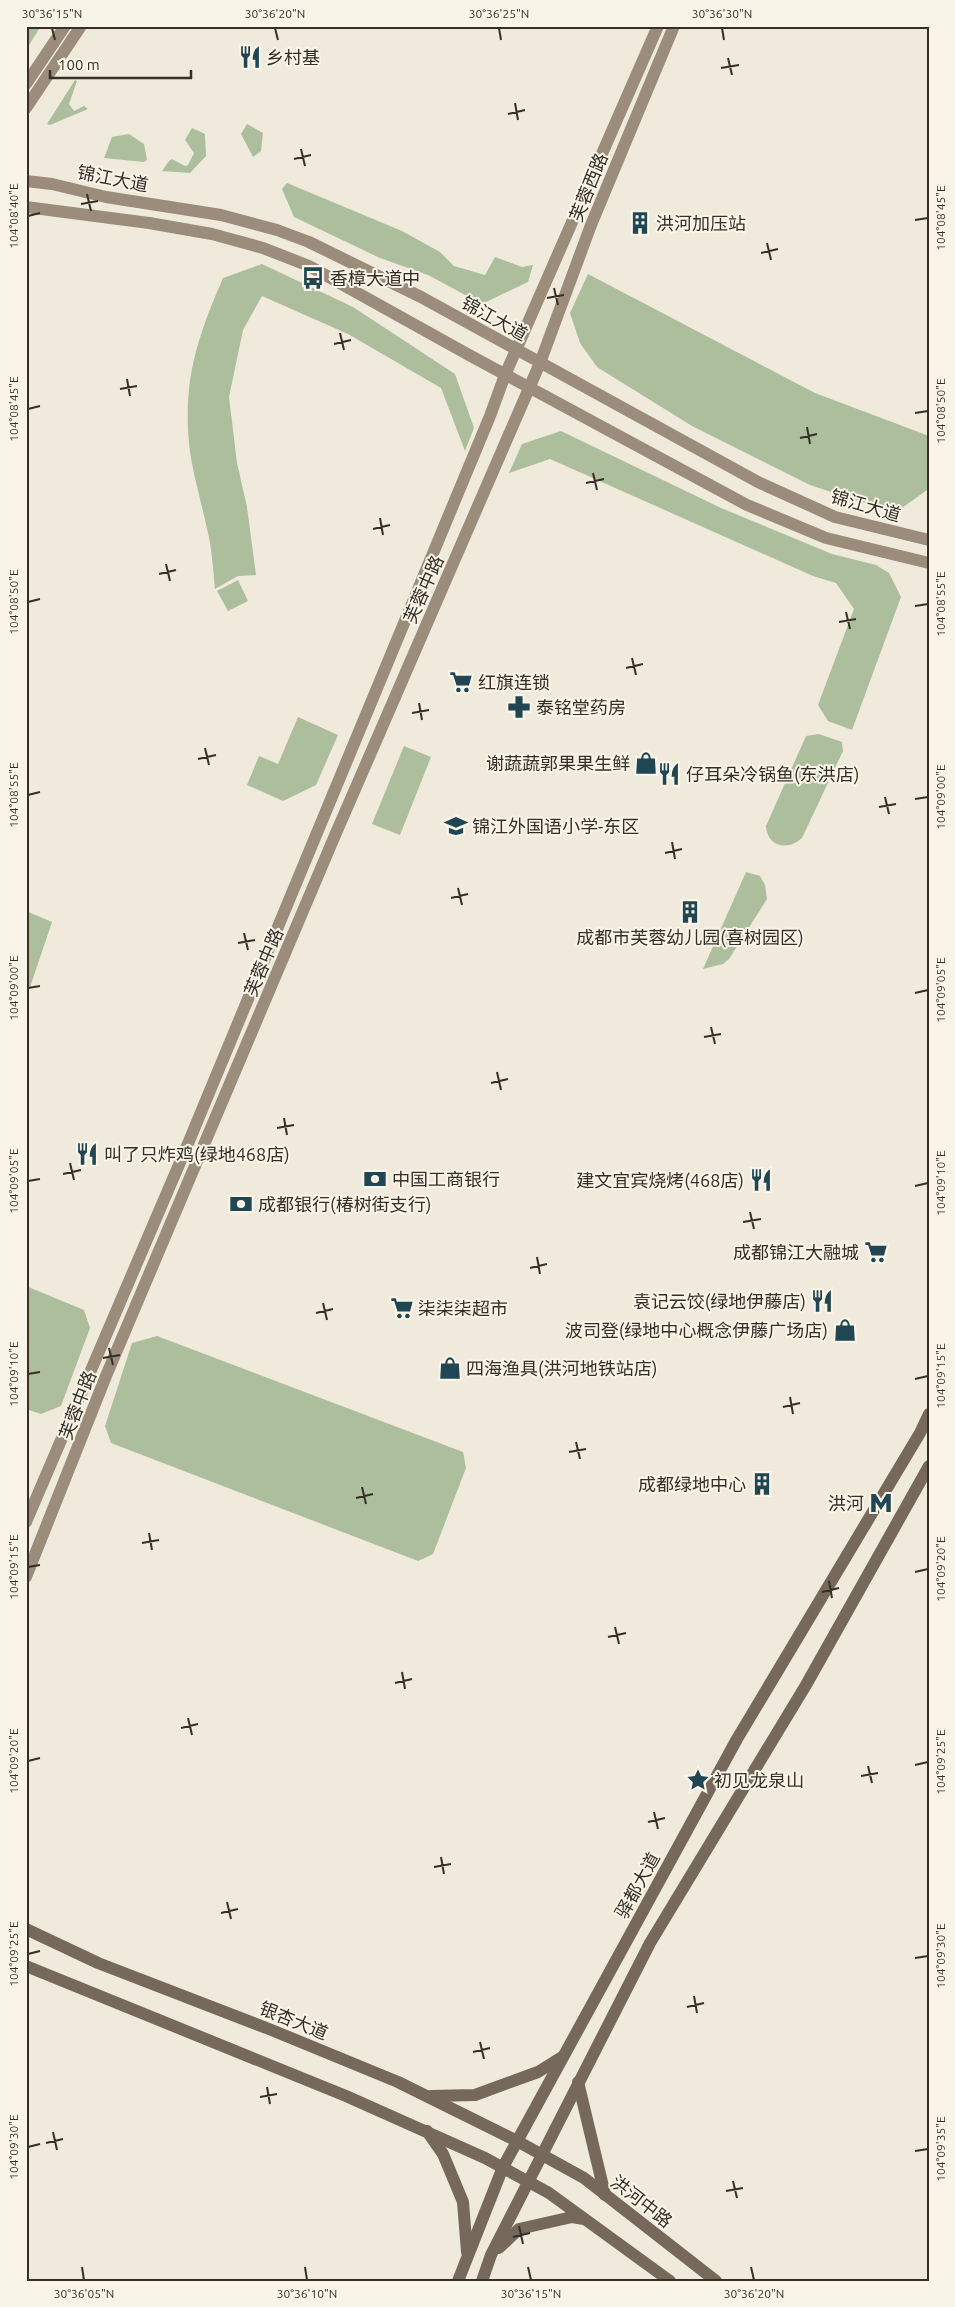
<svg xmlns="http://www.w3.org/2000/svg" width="955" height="2307" font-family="Ubuntu,'Noto Sans SC',sans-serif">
	<rect width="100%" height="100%" fill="#f0eadc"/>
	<!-- green -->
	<g fill="#adbe9d">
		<path d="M26,26H41L26,50Z"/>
		<path d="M75,80L77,81L69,104L74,111L84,106L88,109L50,125L47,124Z"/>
		<path d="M247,124L263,133L261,151L253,157L241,134Z"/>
		<path d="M192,128L205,134L206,156L190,173L162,171L169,161L172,159L185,166L188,165L194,153L185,140Z"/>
		<path d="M129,134L144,144L147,160L144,162L104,158L112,137Z"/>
		<path d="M287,183L402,231L440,252L454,266L485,275L495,257L522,267L533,265L528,282L482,304L428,275L380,258L294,217L282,189Z"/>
		<path d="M262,264L353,307L455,374L474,428L465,451L441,388L348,334L262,296L243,330L229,397L237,463L247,507L256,575L238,576L215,589C213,569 212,548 207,529C201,500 192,472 189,443C183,379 198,336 223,278Z"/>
		<path d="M588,274L815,393L929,436V482L927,490L902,508L861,502L810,485L692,426L597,367L580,343L570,313Z"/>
		<path d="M561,431L721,508L832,554L876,565L889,573L901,597L852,730L828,721L818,705L854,609L836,583L813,576L550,459L509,473L522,444Z"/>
		<path d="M238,580L248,601L228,611L217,591Z"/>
		<path d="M298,717L338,735L316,785L283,801L247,785L259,756L278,764Z"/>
		<path d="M819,734L842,742L843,751L802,838C788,851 767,847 766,826L806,736Z"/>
		<path d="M404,746L431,757L400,835L372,824Z"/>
		<path d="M746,872L760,876L765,885L767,899L729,959L723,964L703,969Z"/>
		<path d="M26,911L52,922L26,999Z"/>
		<path d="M26,1286L84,1310L90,1328L61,1406L41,1414L26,1409Z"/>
		<path d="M157,1336L463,1452L466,1468L433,1554L418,1561L111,1443L105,1426L132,1343Z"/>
	</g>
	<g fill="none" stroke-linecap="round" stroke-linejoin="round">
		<!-- secondary -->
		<g stroke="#9b8c7b" stroke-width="12">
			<path d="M26,84L65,26"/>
			<path d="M26,108L81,26"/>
			<path d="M26,181L52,184L106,197L221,215L277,230L309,242L421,297L758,482L835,517L929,540"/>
			<path d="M26,207L149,223L212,234L263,248L309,266L469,355L747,505L826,538L929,563"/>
			<path d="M26,1522L187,1146L490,416L505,375L658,26"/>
			<path d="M26,1577L106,1376L333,840L540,363L591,225L674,26"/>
		</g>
		<!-- primary -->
		<g stroke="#76695b" stroke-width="12">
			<path d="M26,1929L98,1963L269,2029L398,2082L517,2141L584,2178L716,2281"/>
			<path d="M26,1966L346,2096L485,2158L549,2193L670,2281"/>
			<path d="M578,2082L605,2195"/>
			<path d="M431,2096L475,2095L538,2072L562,2057"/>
			<path d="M427,2131L443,2154L463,2202L467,2252"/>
			<path d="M499,2248L519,2229L572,2217L584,2219"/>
			<path d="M458,2281L503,2167L737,1739L920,1433L929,1414"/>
			<path d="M482,2281L491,2255L650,1943L806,1685L929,1466"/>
		</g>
	</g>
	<!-- ticks -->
	<path fill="none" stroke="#352f28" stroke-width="2" d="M52,28L55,40M275,28L278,40M499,28L501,40M722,28L724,40M728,58L732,75M721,68L739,65M515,103L518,120M508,114L525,110M301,149L305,166M294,159L311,155M87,194L91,211M81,204L98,201M28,216L40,213M915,220L928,218M767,243L771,260M761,253L778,249M554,288L558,305M547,298L564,295M340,333L344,350M334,344L351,340M127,379L130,396M120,389L137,386M28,409L40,406M915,413L928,411M807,427L810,444M800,438L817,434M593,473L597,490M586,483L604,479M380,518L383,535M373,529L390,525M166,564L170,581M159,574L176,570M28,602L40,599M915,606L928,604M846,612L850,629M839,622L856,619M632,658L636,675M626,668L643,664M419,703L422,720M412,713L429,710M205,748L209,765M198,759L216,755M28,795L40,792M885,797L889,814M915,799L928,797M879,807L896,804M672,842L675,859M665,853L682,849M458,888L462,905M451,898L468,894M244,933L248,950M238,943L255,940M28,988L40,986M915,993L928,990M711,1027L715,1044M704,1037L721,1034M497,1072L501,1090M491,1083L508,1079M284,1118L287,1135M277,1128L294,1125M70,1163L74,1180M63,1174L81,1170M28,1181L40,1179M915,1186L928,1183M750,1212L754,1229M743,1222L761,1219M537,1257L540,1274M530,1268L547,1264M323,1303L327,1320M316,1313L333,1309M109,1348L113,1365M103,1358L120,1355M28,1374L40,1372M915,1379L928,1376M790,1397L793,1414M783,1407L800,1403M576,1442L580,1459M569,1452L586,1449M362,1487L366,1504M356,1498L373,1494M149,1533L152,1550M142,1543L159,1540M28,1567L40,1565M915,1572L928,1569M829,1581L832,1598M822,1592L839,1588M615,1627L619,1644M608,1637L626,1633M402,1672L405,1689M395,1683L412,1679M188,1718L192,1735M181,1728L198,1724M28,1761L40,1758M915,1765L928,1762M868,1766L872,1783M861,1776L878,1773M654,1812L658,1829M648,1822L665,1818M441,1857L444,1874M434,1867L451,1864M227,1902L231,1919M221,1913L238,1909M28,1954L40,1951M915,1958L928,1956M694,1996L697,2013M687,2007L704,2003M480,2042L484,2059M473,2052L490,2048M267,2087L270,2104M260,2097L277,2094M53,2132L57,2150M46,2143L63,2139M28,2147L40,2144M915,2151L928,2149M733,2181L737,2198M726,2191L743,2188M519,2226L523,2244M513,2237L530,2233M82,2267L84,2280M305,2267L307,2280M528,2267L531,2280M751,2267L754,2280"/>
	<!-- icons -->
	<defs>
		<symbol id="restaurant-bare" viewBox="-9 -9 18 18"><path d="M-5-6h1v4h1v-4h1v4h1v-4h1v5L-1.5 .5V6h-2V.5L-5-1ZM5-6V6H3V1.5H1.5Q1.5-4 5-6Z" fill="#214653" stroke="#f8f4e8" stroke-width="2.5" paint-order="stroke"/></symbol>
		<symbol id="building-bare" viewBox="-9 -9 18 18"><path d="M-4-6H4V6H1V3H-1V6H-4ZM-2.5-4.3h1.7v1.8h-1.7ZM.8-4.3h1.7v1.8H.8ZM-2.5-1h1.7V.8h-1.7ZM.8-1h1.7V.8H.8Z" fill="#214653" stroke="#f8f4e8" stroke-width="2.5" paint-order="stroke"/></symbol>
		<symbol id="bus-bare" viewBox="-9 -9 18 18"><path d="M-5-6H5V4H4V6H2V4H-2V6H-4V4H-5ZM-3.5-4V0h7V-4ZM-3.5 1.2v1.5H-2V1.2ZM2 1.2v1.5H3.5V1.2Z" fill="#214653" stroke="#f8f4e8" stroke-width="2.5" paint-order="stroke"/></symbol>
		<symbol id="supermarket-bare" viewBox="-9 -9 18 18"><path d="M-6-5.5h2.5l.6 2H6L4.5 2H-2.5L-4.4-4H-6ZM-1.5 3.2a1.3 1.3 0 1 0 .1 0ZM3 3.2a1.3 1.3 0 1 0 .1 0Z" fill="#214653" stroke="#f8f4e8" stroke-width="2.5" paint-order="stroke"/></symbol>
		<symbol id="pharmacy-bare" viewBox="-9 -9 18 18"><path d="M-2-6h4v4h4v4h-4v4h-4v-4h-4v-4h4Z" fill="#214653" stroke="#f8f4e8" stroke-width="2.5" paint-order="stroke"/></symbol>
		<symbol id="shop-bare" viewBox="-9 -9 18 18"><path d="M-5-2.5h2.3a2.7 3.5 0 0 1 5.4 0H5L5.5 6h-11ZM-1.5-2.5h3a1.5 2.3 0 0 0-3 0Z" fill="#214653" stroke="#f8f4e8" stroke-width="2.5" paint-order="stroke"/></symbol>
		<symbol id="school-bare" viewBox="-9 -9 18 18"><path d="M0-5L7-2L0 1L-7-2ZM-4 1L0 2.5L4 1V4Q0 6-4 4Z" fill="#214653" stroke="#f8f4e8" stroke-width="2.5" paint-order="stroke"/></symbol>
		<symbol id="bank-bare" viewBox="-9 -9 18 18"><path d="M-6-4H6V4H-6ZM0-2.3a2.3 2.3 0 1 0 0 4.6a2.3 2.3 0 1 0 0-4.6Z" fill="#214653" stroke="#f8f4e8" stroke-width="2.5" paint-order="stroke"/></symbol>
		<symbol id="metro-bare" viewBox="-9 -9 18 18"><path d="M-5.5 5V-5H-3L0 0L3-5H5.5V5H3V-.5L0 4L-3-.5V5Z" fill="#214653" stroke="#f8f4e8" stroke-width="2.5" paint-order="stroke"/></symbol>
		<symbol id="sight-bare" viewBox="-9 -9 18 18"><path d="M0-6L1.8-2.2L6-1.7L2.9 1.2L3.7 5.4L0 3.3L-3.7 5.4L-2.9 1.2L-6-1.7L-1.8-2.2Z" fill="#214653" stroke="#f8f4e8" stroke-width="2.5" paint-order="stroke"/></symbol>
	</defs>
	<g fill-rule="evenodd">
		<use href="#restaurant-bare" x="234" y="41" width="32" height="32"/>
		<use href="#building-bare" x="624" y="207" width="32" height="32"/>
		<use href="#bus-bare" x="297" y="262" width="32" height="32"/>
		<use href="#supermarket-bare" x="445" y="666" width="32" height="32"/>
		<use href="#pharmacy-bare" x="503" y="691" width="32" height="32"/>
		<use href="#shop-bare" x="630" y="747" width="32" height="32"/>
		<use href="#restaurant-bare" x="653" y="758" width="32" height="32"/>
		<use href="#school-bare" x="440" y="810" width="32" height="32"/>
		<use href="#building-bare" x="674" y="896" width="32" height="32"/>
		<use href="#restaurant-bare" x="71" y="1138" width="32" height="32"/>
		<use href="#bank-bare" x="359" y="1163" width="32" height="32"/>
		<use href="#restaurant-bare" x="745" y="1164" width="32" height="32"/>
		<use href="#bank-bare" x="225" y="1188" width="32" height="32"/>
		<use href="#supermarket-bare" x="860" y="1236" width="32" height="32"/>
		<use href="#restaurant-bare" x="806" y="1285" width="32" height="32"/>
		<use href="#supermarket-bare" x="386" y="1292" width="32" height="32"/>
		<use href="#shop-bare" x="829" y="1314" width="32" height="32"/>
		<use href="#shop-bare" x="434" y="1352" width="32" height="32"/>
		<use href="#building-bare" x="746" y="1468" width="32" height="32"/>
		<use href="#metro-bare" x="865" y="1487" width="32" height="32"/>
		<use href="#sight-bare" x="682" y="1764" width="32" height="32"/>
	</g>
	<g text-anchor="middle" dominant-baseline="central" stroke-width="4" stroke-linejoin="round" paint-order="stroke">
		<!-- poi labels -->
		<g font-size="18" fill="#352f28" stroke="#f8f4e8" text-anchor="start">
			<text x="266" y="57">乡村基</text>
			<text x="656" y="223">洪河加压站</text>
			<text x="330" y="278">香樟大道中</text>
			<text x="478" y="682">红旗连锁</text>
			<text x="536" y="707">泰铭堂药房</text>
			<text x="630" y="763" text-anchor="end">谢蔬蔬郭果果生鲜</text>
			<text x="686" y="774">仔耳朵冷锅鱼(东洪店)</text>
			<text x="472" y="826">锦江外国语小学-东区</text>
			<text x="690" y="937" text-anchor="middle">成都市芙蓉幼儿园(喜树园区)</text>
			<text x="104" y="1154">叫了只炸鸡(绿地468店)</text>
			<text x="392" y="1179">中国工商银行</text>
			<text x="744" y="1180" text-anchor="end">建文宜宾烧烤(468店)</text>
			<text x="258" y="1204">成都银行(椿树街支行)</text>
			<text x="859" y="1252" text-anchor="end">成都锦江大融城</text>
			<text x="806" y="1301" text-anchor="end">袁记云饺(绿地伊藤店)</text>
			<text x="418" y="1308">柒柒柒超市</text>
			<text x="828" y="1330" text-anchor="end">波司登(绿地中心概念伊藤广场店)</text>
			<text x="466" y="1368">四海渔具(洪河地铁站店)</text>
			<text x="746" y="1484" text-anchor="end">成都绿地中心</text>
			<text x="864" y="1503" text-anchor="end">洪河</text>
			<text x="714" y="1780">初见龙泉山</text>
		</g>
		<!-- street labels -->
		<g font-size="18" fill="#352f28" stroke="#f8f4e8">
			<text transform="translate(113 178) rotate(11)">锦江大道</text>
			<text transform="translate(588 187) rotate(-68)">芙蓉西路</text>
			<text transform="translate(495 318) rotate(29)">锦江大道</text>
			<text transform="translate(866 505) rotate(16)">锦江大道</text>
			<text transform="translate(423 589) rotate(-66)">芙蓉中路</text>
			<text transform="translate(263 962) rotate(-67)">芙蓉中路</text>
			<text transform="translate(77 1405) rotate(-69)">芙蓉中路</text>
			<text transform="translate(637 1885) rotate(-61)">驿都大道</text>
			<text transform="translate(294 2020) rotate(22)">银杏大道</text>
			<text transform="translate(642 2201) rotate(38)">洪河中路</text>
		</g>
	</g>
	<!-- border -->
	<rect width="955" height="2307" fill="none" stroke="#f8f4e8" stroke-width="55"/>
	<!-- scale -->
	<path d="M50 70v8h141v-8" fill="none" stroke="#352f28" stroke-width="2.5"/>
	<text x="58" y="70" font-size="15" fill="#352f28" stroke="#f8f4e8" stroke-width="4" paint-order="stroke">100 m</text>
	<rect x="28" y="28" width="900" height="2252" fill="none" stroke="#352f28" stroke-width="2"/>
	<g font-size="12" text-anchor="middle" fill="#352f28">
		<text x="52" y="18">30°36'15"N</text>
		<text x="275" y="18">30°36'20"N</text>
		<text x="499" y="18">30°36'25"N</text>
		<text x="722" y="18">30°36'30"N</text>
		<text transform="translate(14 216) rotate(-90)" y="4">104°08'40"E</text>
		<text transform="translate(941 218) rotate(-90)" y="4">104°08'45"E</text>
		<text transform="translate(14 409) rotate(-90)" y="4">104°08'45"E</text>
		<text transform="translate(941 411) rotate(-90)" y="4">104°08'50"E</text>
		<text transform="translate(14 602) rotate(-90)" y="4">104°08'50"E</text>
		<text transform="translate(941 604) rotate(-90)" y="4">104°08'55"E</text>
		<text transform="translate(14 795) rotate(-90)" y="4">104°08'55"E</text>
		<text transform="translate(941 797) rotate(-90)" y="4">104°09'00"E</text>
		<text transform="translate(14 988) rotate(-90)" y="4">104°09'00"E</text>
		<text transform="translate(941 990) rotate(-90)" y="4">104°09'05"E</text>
		<text transform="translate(14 1181) rotate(-90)" y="4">104°09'05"E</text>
		<text transform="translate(941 1183) rotate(-90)" y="4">104°09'10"E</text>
		<text transform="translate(14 1374) rotate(-90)" y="4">104°09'10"E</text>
		<text transform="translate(941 1376) rotate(-90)" y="4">104°09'15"E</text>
		<text transform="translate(14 1567) rotate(-90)" y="4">104°09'15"E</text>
		<text transform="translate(941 1569) rotate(-90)" y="4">104°09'20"E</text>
		<text transform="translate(14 1761) rotate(-90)" y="4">104°09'20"E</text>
		<text transform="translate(941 1762) rotate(-90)" y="4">104°09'25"E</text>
		<text transform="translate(14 1954) rotate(-90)" y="4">104°09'25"E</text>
		<text transform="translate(941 1956) rotate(-90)" y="4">104°09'30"E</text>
		<text transform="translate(14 2147) rotate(-90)" y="4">104°09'30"E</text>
		<text transform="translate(941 2149) rotate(-90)" y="4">104°09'35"E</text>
		<text x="84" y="2298">30°36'05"N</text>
		<text x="307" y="2298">30°36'10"N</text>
		<text x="531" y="2298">30°36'15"N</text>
		<text x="754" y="2298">30°36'20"N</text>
	</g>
</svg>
